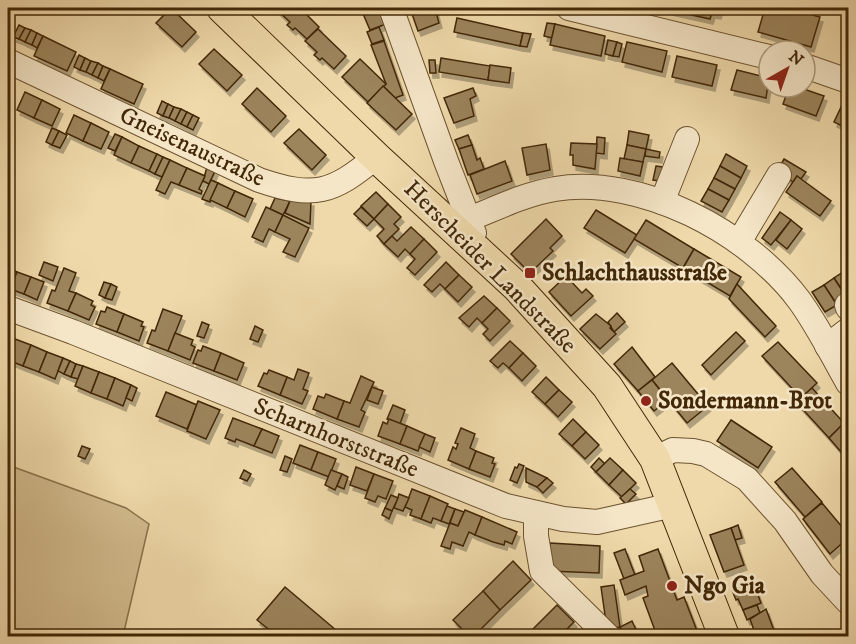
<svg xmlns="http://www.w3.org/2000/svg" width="856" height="644" font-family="'IM FELL DW Pica',serif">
	<defs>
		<filter id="shadow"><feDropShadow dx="3" dy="5" stdDeviation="0" flood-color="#0004"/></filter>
	</defs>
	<rect width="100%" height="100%" fill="#efd9aa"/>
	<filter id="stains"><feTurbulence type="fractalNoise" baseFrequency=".00333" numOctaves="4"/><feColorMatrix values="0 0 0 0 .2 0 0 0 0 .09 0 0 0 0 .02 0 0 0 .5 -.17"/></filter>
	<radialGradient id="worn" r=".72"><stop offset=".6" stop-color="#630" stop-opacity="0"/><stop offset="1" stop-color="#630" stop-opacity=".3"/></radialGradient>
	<!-- green -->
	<path fill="#d2bb8e" stroke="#8a724a" stroke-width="1.5" d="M8,465L126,508L149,524L123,636H8Z"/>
	<!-- building -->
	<g fill="#9c845c" stroke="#422807" stroke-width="1.5" filter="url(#shadow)">
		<path d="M171,8L196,32L182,47L156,23Z"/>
		<path d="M281,8H300L319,27L307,39L295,28L293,30L287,25L290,22L278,11Z"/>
		<path d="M364,8H379L386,24L370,30L361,9Z"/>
		<path d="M410,8H435L439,23L418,31Z"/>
		<path d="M660,8H720L718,14L712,13L710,19Z"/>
		<path d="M765,8H786L820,17L811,47L758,32Z"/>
		<path d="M457,18L523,33L520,46L454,32Z"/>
		<path d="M547,23L555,24L552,38L544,36Z"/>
		<path d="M555,24L605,36L601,56L550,45Z"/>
		<path d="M19,25L25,28L19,39L13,37Z"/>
		<path d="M379,27L384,40L372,44L367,32Z"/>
		<path d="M25,28L31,30L25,42L19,39Z"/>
		<path d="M318,29L346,56L334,69L322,58L320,60L314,55L317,52L305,41Z"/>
		<path d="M31,30L37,33L32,45L25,42Z"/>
		<path d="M37,33L43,36L37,48L32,45Z"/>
		<path d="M523,33L531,34L527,47L520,46Z"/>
		<path d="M43,36L76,52L67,71L34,56Z"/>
		<path d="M608,40L617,42L613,56L605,54Z"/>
		<path d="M384,41L403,95L395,98L383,86L386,84L371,45Z"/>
		<path d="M617,42L622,44L619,57L613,56Z"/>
		<path d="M627,42L667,51L662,72L622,62Z"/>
		<path d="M214,49L242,75L227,91L199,64Z"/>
		<path d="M79,55L85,58L80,70L74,67Z"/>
		<path d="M677,56L717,65L712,86L672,77Z"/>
		<path d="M85,58L91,61L86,72L80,70Z"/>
		<path d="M441,58L490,66L488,80L439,72Z"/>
		<path d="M360,59L386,84L368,102L342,77Z"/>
		<path d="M429,60H435L436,73H430Z"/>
		<path d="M91,61L98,63L92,75L86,72Z"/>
		<path d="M98,63L103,66L98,78L92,75Z"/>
		<path d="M490,65L511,68L509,83L488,80Z"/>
		<path d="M103,66L110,69L104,81L98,78Z"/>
		<path d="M110,69L143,84L134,104L101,89Z"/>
		<path d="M737,70L769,78L766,98L731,90Z"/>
		<path d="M383,86L412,114L396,130L367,103Z"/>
		<path d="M789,87H798L824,96L816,116L783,104Z"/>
		<path d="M257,88L286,116L271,132L242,104Z"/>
		<path d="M473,88L476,96L470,99L474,116L454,123L444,98Z"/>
		<path d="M25,92L42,100L34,118L17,110Z"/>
		<path d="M42,100L60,109L52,126L34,118Z"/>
		<path d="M162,101L168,104L163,116L157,113Z"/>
		<path d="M843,103L848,105V129L834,122Z"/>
		<path d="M168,104L174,107L169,118L163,116Z"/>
		<path d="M174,107L181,109L175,121L169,118Z"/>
		<path d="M181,109L187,112L181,124L175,121Z"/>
		<path d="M187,112L193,115L187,127L181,124Z"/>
		<path d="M74,115L91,123L83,141L66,133Z"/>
		<path d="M193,115L199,118L193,130L187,127Z"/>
		<path d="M91,123L109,132L101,149L83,141Z"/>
		<path d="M52,128L59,131L52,145L46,142Z"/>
		<path d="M299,129L326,155L312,170L284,143Z"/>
		<path d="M59,131L67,135L60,148L52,145Z"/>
		<path d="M629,131L649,135L646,149L627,145Z"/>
		<path d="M115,134L122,137L115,151L108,148Z"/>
		<path d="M468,135L472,145L459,149L455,140Z"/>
		<path d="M122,137L139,146L131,163L114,155Z"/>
		<path d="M597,137L605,138L604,154L596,153Z"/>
		<path d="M571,143L597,144L595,169L573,165V155H570Z"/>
		<path d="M546,144L550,170L527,175L522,148Z"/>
		<path d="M472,145L477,160L480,158L484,169L468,175L459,149Z"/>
		<path d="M627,145L646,149L643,162L624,159Z"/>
		<path d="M139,146L157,154L149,171L131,163Z"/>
		<path d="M646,149L660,152L659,158L645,156Z"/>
		<path d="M157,154L163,157L155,174L149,171Z"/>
		<path d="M726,154L747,166L741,178L720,166Z"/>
		<path d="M163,157L170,160L162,177L155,174Z"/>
		<path d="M620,158L643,162L640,176L618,171Z"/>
		<path d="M784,159L806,172L801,179L797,176L793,182L777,171Z"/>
		<path d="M170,160L187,168L179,185L171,182L165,194L156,190Z"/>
		<path d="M505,161L512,181L477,194L470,175Z"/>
		<path d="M656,166L669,168L667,182L653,180Z"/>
		<path d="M720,166L741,178L735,189L714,178Z"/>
		<path d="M207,167L215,171L209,184L203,181Z"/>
		<path d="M187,168L205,176L199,189L202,191L201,194L179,185Z"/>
		<path d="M797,176L831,201L820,216L786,192Z"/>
		<path d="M714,178L735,189L729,200L708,189Z"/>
		<path d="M211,180L218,183L210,202L202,199Z"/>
		<path d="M218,183L235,191L227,208L210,200Z"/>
		<path d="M708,189L729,200L722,212L701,201Z"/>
		<path d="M235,191L253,199L245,217L227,208Z"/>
		<path d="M376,192L388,204L374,219L361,206Z"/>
		<path d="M275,198L290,201L283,215L270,209Z"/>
		<path d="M290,201H311L310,224L285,213Z"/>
		<path d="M388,204L401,217L394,224L399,229L384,244L377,236L384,229L374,219Z"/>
		<path d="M266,207L283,215L275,232L269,229L263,242L252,237Z"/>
		<path d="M361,207L374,219L367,226L354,214Z"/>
		<path d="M596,210L637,235L625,253L584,228Z"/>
		<path d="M780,212L791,220L771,245L762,238Z"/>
		<path d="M283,215L309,228L295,257L283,252L290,239L275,232Z"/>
		<path d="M546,219L562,236L550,248L553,251L530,273L511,254Z"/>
		<path d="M646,220L694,249L683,268L634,239Z"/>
		<path d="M791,220L802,229L787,249L776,240Z"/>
		<path d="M411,227L424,239L410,254L405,249L398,257L384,244L392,236L397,241Z"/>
		<path d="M424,239L437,252L415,275L407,268L415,259L410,254Z"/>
		<path d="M694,249L741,277L730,296L683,268Z"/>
		<path d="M44,262L58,267L53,281L39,275Z"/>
		<path d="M446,262L459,275L445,289L440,284L432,292L424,285Z"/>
		<path d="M8,268L17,272L10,289L8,288Z"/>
		<path d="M64,268L76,273L69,291L76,293L68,311L47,303L52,290L55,291Z"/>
		<path d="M846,270L848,274L847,298L834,278Z"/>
		<path d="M17,272L31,277L24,294L10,289Z"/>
		<path d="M459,275L472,287L458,302L445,289Z"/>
		<path d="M566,276L582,293L586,289L593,296L571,316L549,292Z"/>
		<path d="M31,277L44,282L37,300L24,294Z"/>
		<path d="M834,278L847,298L837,305L824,285Z"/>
		<path d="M104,282L111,284L105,298L99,295Z"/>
		<path d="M111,284L117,287L112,300L105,298Z"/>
		<path d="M737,284L776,326L765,337L729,299Z"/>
		<path d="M824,285L837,305L825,312L812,292Z"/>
		<path d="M76,293L93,301L91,305L95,307L89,320L68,311Z"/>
		<path d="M484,296L497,308L482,323L477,318L469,327L459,318Z"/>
		<path d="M107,307L124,314L117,332L96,324L101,311L105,312Z"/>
		<path d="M497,308L510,321L490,341L483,334L488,329L482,323Z"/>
		<path d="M163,309L182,316L168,351L147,343L152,330L155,331Z"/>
		<path d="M617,313L625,322L614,332L608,322Z"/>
		<path d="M124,314L143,322L141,326L144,327L139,341L117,332Z"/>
		<path d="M596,314L611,326L610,328L616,334L600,349L580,329Z"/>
		<path d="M202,322L209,325L204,338L197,336Z"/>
		<path d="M255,326L263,330L258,342L250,339Z"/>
		<path d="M736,332L745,341L711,375L702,365Z"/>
		<path d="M175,333L193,340L191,345L195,347L190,360L168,351Z"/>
		<path d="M9,337L15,340L10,352H8Z"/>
		<path d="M15,339L31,345L23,366L8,360Z"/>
		<path d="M510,341L523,353L509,368L503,363L498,368L490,361Z"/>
		<path d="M778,342L817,383L801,398L762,356Z"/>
		<path d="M31,345L47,352L39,372L23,366Z"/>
		<path d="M203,346L221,353L214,371L193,363L198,350L201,351Z"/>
		<path d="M632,347L655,377L638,391L614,364Z"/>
		<path d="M47,352L63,358L55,379L39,372Z"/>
		<path d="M221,353L244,363L237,380L214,371Z"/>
		<path d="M523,353L536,366L522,381L509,368Z"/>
		<path d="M63,358L70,361L64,374L58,371Z"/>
		<path d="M70,361L76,364L71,377L64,374Z"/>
		<path d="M672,363L708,406L687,423L652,380Z"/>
		<path d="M76,364L83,366L78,379L71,377Z"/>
		<path d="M83,366L99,372L91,393L75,386Z"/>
		<path d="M298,369L309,373L303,389L308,391L302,404L280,395L287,377L294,380Z"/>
		<path d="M269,370L287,377L280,395L258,386L264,373L267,374Z"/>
		<path d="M99,372L115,378L107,399L91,393Z"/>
		<path d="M361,376L374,382L361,410L365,412L359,427L337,419L344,401L350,403Z"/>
		<path d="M546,377L559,390L545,404L532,392Z"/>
		<path d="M115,378L131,385L123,406L107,399Z"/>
		<path d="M652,380L668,400L654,411L638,391Z"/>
		<path d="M131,385L137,388L132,401L126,398Z"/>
		<path d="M372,387L383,391L378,404L367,400Z"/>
		<path d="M812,388L844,423L829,438L796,402Z"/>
		<path d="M559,390L572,402L558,417L545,404Z"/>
		<path d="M166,392L197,405L187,429L156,416Z"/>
		<path d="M326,394L344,401L337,419L313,409L318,396L324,398Z"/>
		<path d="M198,401L220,410L206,439L187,431Z"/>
		<path d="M393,405L405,410L400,424L387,419Z"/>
		<path d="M233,418L262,429L254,446L236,439L235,442L225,438Z"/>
		<path d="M389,419L407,426L400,444L378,436L383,422L387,424Z"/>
		<path d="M573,419L586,432L572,446L559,434Z"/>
		<path d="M731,420L772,447L758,468L717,441Z"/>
		<path d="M844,423L848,428V460L829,438Z"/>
		<path d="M407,426L425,434L418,451L400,444Z"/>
		<path d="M461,428L475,434L470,448L476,451L469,469L448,460L453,447L456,449L458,444L455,443Z"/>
		<path d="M262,429L279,436L272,453L254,446Z"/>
		<path d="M586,432L599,445L585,459L572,446Z"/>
		<path d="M425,434L435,438L430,452L419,447Z"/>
		<path d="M300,445L318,452L311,470L293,463Z"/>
		<path d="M82,446L90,449L85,459L78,456Z"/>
		<path d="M476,451L494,458L492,463L495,464L490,477L469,469Z"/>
		<path d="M318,452L336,459L329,477L311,470Z"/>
		<path d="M285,456L292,459L287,472L280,470Z"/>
		<path d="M599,458L605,464L596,472L591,467Z"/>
		<path d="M610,458L623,470L609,485L596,472Z"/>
		<path d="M519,464L524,466L517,483L510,480L515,467L517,468Z"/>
		<path d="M356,467L374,474L367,491L350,485Z"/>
		<path d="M526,468L547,478L537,487L526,482Z"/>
		<path d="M792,468L822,502L805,517L775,482Z"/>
		<path d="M244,470L251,474L247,481L240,478Z"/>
		<path d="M331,470L342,474L335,490L325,485Z"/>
		<path d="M623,470L636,483L622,497L609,485Z"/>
		<path d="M342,474L348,477L344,489L337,486Z"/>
		<path d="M374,474L393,481L386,499L378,496L375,502L365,498Z"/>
		<path d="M547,478L553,483L543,493L537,487Z"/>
		<path d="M412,489L430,496L421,519L410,515L412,510L405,507Z"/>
		<path d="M630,489L636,494L626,504L620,498Z"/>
		<path d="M399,494L409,498L403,511L394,508Z"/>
		<path d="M391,495L398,498L392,511L385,508Z"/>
		<path d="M430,496L448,504L441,521L433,518L431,523L421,519Z"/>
		<path d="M822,503L848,534V538L830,554L803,519Z"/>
		<path d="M447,506L455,509L449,524L441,521Z"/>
		<path d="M385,508L392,511L389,519L382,515Z"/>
		<path d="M455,509L464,512L458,526L450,523Z"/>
		<path d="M465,510L482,517L475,535L469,532L463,546L452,542L450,549L441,546L450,523L458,526Z"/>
		<path d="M482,517L517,532L512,544L505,541L504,545L493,542L475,535Z"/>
		<path d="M738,525L742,538L735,540L731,528Z"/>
		<path d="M731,528L744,565L724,572L710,535Z"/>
		<path d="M550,543L600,546L599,573L548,571Z"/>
		<path d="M625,549L635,575L624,579L614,553Z"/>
		<path d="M658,549L677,600L684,597L699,636H657L643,598L648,596L646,586L625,595L620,580L644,571L639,556Z"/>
		<path d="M513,561L531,580L500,610L483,591Z"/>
		<path d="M753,582L761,603L743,610L738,599L736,600L732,590Z"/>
		<path d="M614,585L620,627L607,629L601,587Z"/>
		<path d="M285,587L343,636H277L257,620Z"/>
		<path d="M483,591L500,610L474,636H469L453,620Z"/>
		<path d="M557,605L574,622L560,636H530L528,634Z"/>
		<path d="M757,605L760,613L747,620L743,610Z"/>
		<path d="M766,609L776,636H756L750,619Z"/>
		<path d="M632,621L639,636H625L620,627Z"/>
	</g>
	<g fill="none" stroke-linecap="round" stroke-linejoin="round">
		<defs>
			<g id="minor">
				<path d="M391,8L446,161L474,233"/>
				<path d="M569,8L769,57"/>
				<path d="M8,61L259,180C315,199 332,193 376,157"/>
				<path d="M805,66L848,81"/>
				<path d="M662,202L687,139"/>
				<path d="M469,219C497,208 525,194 555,189C641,175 748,232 799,300C818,326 832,355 848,383"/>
				<path d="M739,242L779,175"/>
				<path d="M847,305L848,308"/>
				<path d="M8,308L73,332L506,506L563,519L597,522L673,505"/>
				<path d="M827,346L848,330"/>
				<path d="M655,459L673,450L693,451L706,454L747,479L785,521L822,574L848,602"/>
				<path d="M536,513V536L542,571L608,636"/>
			</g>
			<path id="major" d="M222,8L376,157L517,287L607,386L655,459L724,636"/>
		</defs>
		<!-- minor casing -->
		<use href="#minor" stroke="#6d5430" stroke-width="26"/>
		<!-- major casing -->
		<use href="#major" stroke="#422807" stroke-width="32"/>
		<!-- minor -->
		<use href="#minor" stroke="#f5e6c8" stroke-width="24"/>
		<!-- major -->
		<use href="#major" stroke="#efd9aa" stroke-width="30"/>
	</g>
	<!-- markers -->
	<g fill="#8f2418" stroke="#f5e6c8" stroke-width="2">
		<rect x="524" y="267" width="12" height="12" rx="3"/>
		<circle cx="646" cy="401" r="6"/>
		<circle cx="672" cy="586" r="6"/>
	</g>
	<g text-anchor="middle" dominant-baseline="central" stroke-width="5" stroke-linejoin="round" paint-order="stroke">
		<!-- street labels -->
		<g font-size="24" fill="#422807" stroke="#f5e6c8">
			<text transform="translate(192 147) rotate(25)">Gneisenaustraße</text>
			<text transform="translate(490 267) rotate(45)">Herscheider Landstraße</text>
			<text transform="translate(336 438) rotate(22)">Scharnhorststraße</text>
		</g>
		<!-- poi labels -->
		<g font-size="24" font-weight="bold" fill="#422807" stroke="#f5e6c8" text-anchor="start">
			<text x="542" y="273">Schlachthausstraße</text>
			<text x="658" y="401">Sondermann-Brot</text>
			<text x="684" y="586">Ngo Gia</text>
		</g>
	</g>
	<!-- margin -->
	<rect width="856" height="644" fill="none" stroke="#efd9aa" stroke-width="30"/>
	<rect x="9" y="9" width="838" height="626" fill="none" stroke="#422807" stroke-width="3"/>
	<rect x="15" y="15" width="826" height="614" fill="none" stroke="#422807" stroke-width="1.5"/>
	<!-- north arrow -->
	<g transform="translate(787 69) rotate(40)"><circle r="28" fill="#f5e6c8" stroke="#ad9a7b" stroke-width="1.5"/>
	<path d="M0-4.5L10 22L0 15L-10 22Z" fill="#8f2418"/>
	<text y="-9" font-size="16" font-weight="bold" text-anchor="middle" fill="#422807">N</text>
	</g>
	<rect width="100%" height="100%" filter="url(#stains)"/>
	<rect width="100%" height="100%" fill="url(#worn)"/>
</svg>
